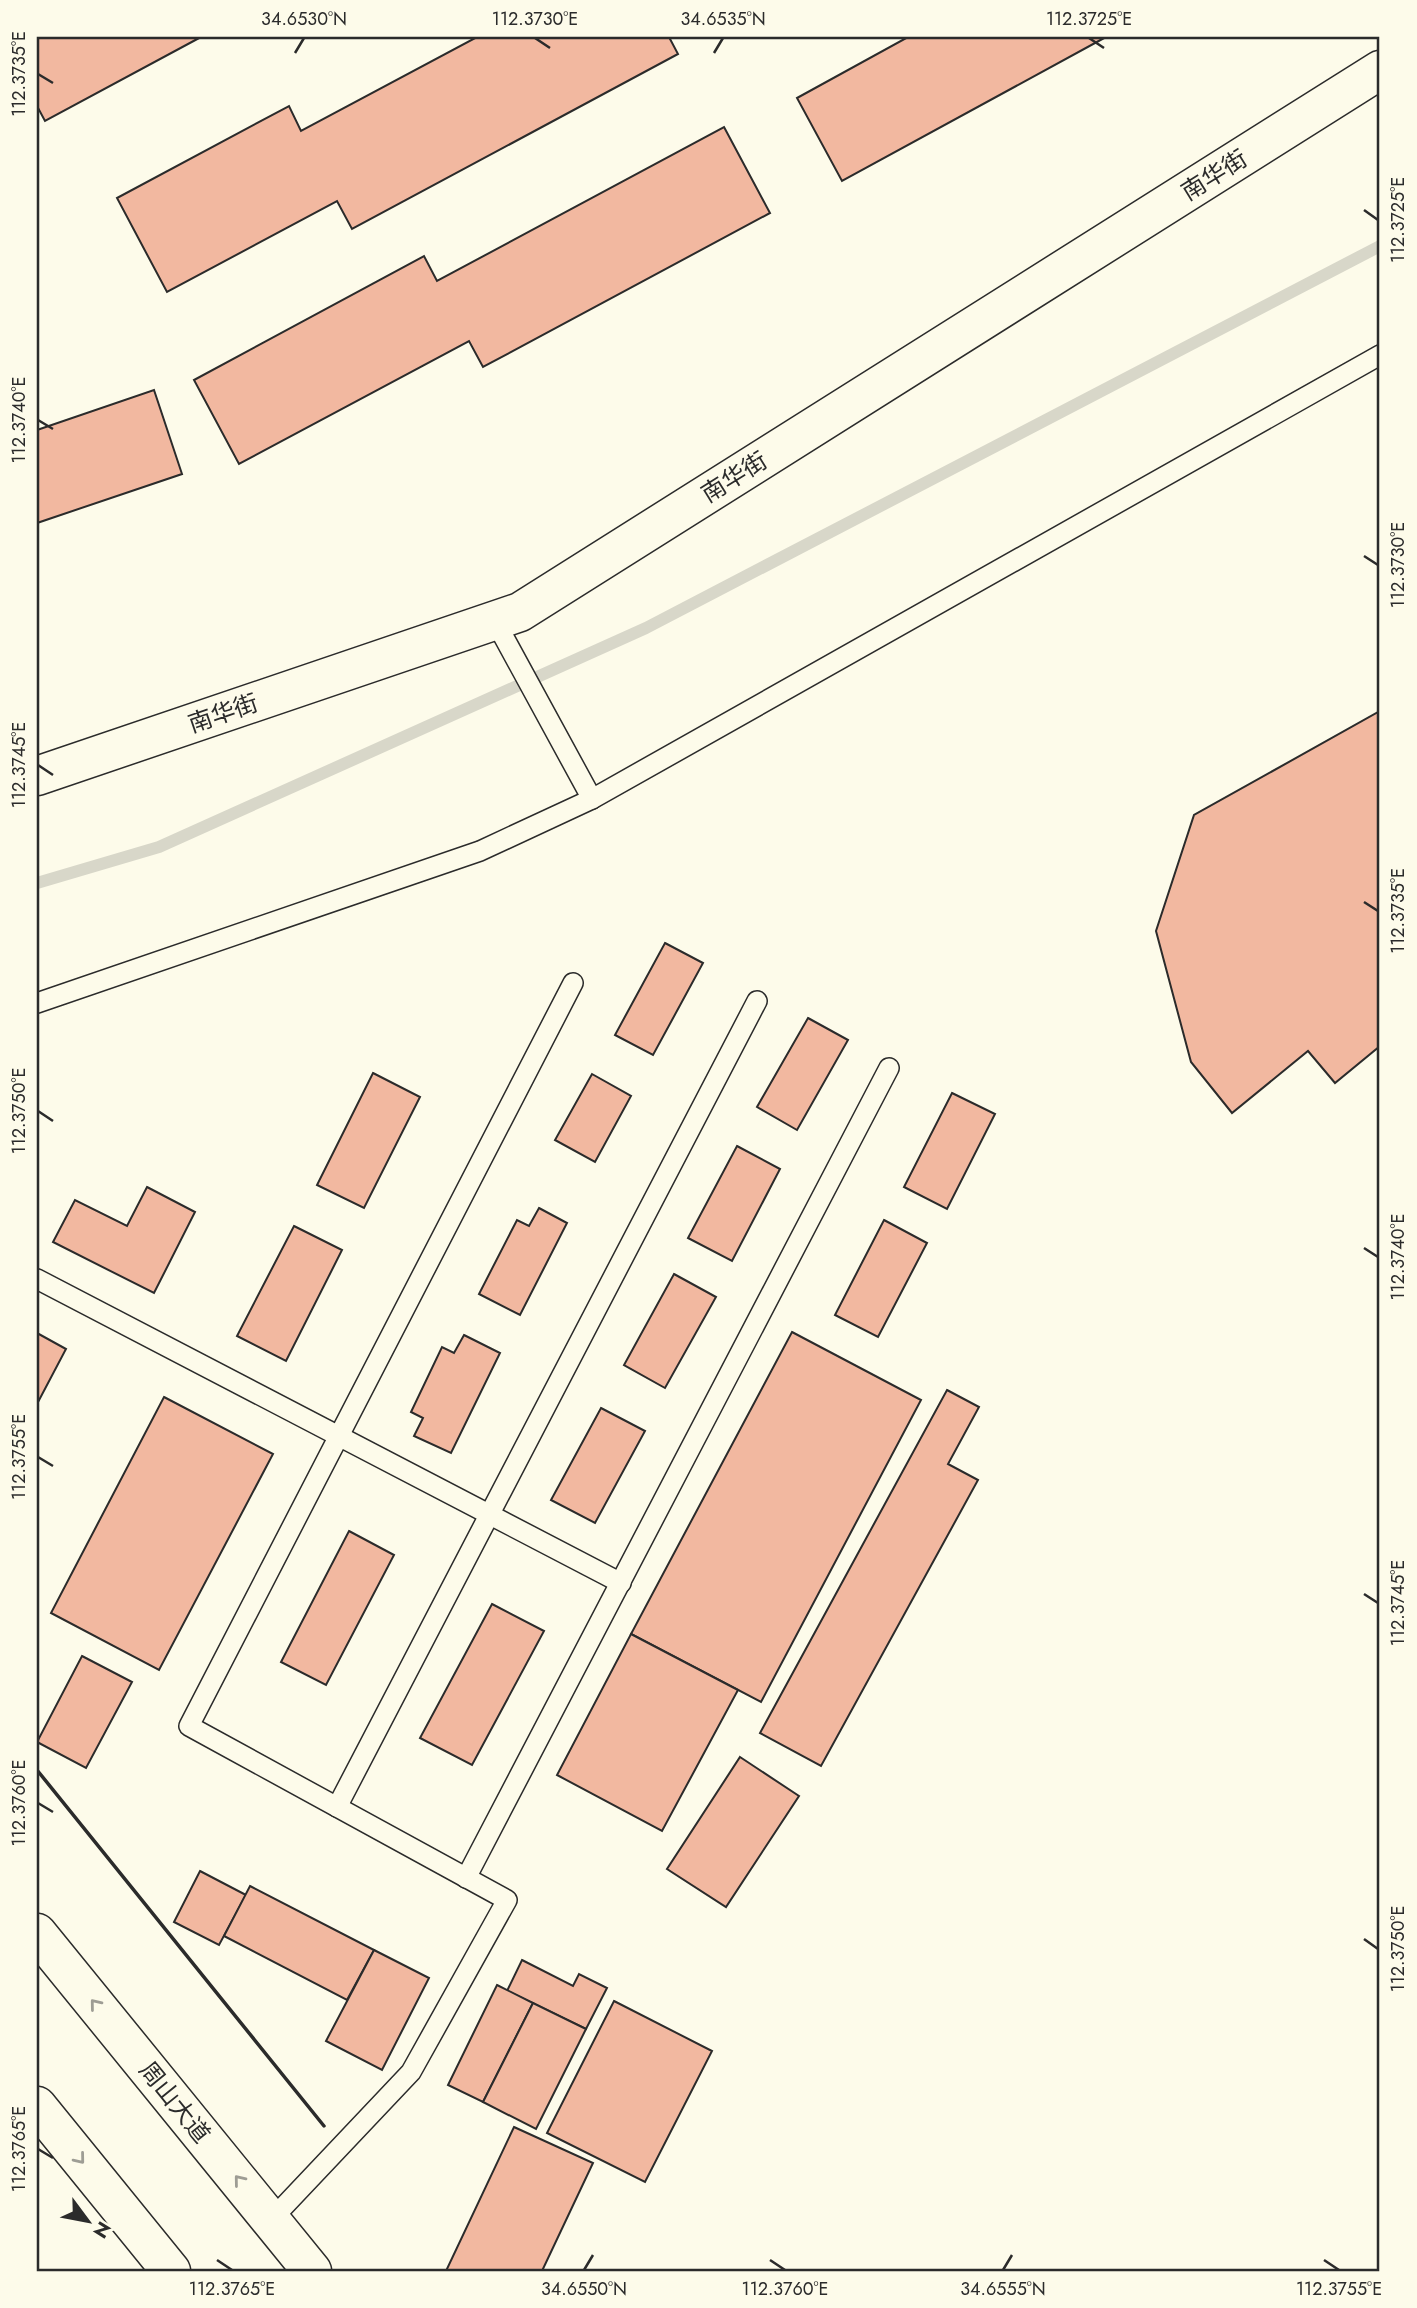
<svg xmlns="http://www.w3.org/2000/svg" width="1417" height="2308" font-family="Jost,'Noto Sans SC',sans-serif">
	<rect width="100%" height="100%" fill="#fdfbea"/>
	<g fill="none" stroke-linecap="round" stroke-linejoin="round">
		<!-- stream -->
		<path stroke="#d8d7c9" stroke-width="12" d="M37,883L159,847L646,628L1380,246"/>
	</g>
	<!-- building -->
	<g fill="#f2b8a0" stroke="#2b2b2b" stroke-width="2">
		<path d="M37,37H201L45,121L37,106Z"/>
		<path d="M477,37H669L678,54L352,229L337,201L167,292L117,198L289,106L301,131Z"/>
		<path d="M908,37H1106L842,181L797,98Z"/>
		<path d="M724,127L770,213L483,367L469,341L239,464L194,380L424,256L437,281Z"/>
		<path d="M154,390L182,474L37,523V430Z"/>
		<path d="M1380,711V1046L1335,1083L1308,1051L1232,1113L1191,1062L1156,931L1194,815Z"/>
		<path d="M665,943L703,963L653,1055L615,1035Z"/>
		<path d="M808,1018L848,1040L797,1130L757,1107Z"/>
		<path d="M373,1073L420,1097L364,1208L317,1185Z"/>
		<path d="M592,1074L631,1096L595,1162L555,1140Z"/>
		<path d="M952,1093L995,1114L947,1209L904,1187Z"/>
		<path d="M737,1146L780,1169L732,1261L688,1238Z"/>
		<path d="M147,1187L195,1212L154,1293L53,1242L75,1200L127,1226Z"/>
		<path d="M539,1208L567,1223L520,1315L479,1294L517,1220L529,1226Z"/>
		<path d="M884,1220L927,1243L878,1337L835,1315Z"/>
		<path d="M294,1226L342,1250L286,1361L237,1336Z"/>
		<path d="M674,1274L716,1297L665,1388L624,1365Z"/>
		<path d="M792,1332L921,1400L761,1702L631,1634Z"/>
		<path d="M37,1333L66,1349L37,1404Z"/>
		<path d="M464,1335L500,1353L451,1453L414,1436L423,1418L411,1412L442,1347L454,1353Z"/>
		<path d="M947,1390L979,1407L948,1464L978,1480L821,1766L760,1733Z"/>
		<path d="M164,1397L273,1454L159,1670L51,1613Z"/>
		<path d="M601,1408L645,1431L595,1523L551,1500Z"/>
		<path d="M349,1531L394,1555L326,1685L281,1662Z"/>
		<path d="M492,1604L544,1631L472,1765L420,1738Z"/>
		<path d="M631,1634L738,1690L662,1831L557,1775Z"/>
		<path d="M82,1656L132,1682L86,1768L37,1742Z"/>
		<path d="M740,1757L799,1796L726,1907L667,1869Z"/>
		<path d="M200,1871L246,1895L219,1945L174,1922Z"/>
		<path d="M250,1886L374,1950L347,2000L224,1936Z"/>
		<path d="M374,1950L429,1978L382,2070L326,2041Z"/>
		<path d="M522,1960L573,1986L579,1974L607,1988L586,2029L507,1991Z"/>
		<path d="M497,1985L533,2003L483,2102L448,2085Z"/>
		<path d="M614,2001L712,2051L645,2182L547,2133Z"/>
		<path d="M533,2003L586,2029L536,2129L483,2102Z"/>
		<path d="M514,2127L593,2163L542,2271H446Z"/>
	</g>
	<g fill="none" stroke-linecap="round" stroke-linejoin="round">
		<defs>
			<g id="lane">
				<path d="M495,621L592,799"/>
				<path d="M37,1003L480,851L592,799L1380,355"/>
				<path d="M37,1279L621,1583"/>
				<path d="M337,1807L757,1001"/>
				<path d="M466,1878L889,1068"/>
				<path d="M271,2220L411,2072L507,1900L189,1726L573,983"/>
			</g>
			<path id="street" d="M37,776L520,612L1380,70"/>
			<g id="primary">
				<path d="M37,1933L312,2271"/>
				<path d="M37,2106L171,2271"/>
			</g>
		</defs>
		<!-- lane casing -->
		<use href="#lane" stroke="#2b2b2b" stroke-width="22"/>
		<!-- street casing -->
		<use href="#street" stroke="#2b2b2b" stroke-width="41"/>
		<!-- primary casing -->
		<use href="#primary" stroke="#2b2b2b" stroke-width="41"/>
		<!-- lane -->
		<use href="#lane" stroke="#fdfbea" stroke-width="19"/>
		<!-- street -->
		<use href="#street" stroke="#fdfbea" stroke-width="38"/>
		<!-- primary -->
		<use href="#primary" stroke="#fdfbea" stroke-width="38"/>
		<!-- wall -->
		<path stroke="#2b2b2b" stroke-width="3.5" d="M37,1770L324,2126"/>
	</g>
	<!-- one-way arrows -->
	<defs><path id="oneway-chevron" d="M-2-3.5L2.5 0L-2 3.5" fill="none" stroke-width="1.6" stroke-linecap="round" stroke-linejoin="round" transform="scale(1.75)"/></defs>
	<g stroke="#9e9d94">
		<use href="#oneway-chevron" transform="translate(95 2004) rotate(-129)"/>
		<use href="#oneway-chevron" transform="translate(80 2159) rotate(51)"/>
		<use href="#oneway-chevron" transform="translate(239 2180) rotate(-129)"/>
	</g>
	<!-- ticks -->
	<path fill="none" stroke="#2b2b2b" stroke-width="2.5" d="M535,38L550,48M1089,38L1104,48M295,53L304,38M714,53L723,38M38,74L53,83M1364,210L1378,220M38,420L53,429M1364,556L1378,565M38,765L53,775M1364,902L1378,911M38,1111L53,1121M1364,1248L1378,1257M38,1457L53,1466M1364,1594L1378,1603M38,1803L53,1812M1364,1939L1378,1949M38,2149L53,2158M217,2260L232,2270M770,2260L785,2270M1324,2260L1339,2270M584,2270L593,2255M1003,2270L1012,2255"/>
	<g text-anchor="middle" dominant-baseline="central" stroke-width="5" stroke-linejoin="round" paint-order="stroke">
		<!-- street labels -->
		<g font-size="24" fill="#2b2b2b" stroke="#fdfbea">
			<text transform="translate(1214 175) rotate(-32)">南华街</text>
			<text transform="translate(734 477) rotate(-32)">南华街</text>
			<text transform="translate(223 713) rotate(-19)">南华街</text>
			<text transform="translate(175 2102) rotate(51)">周山大道</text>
		</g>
	</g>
	<!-- border -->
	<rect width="1417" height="2308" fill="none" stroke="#fdfbea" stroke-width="77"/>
	<!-- north arrow -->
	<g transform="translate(88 2221) rotate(122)" stroke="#fdfbea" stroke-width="5" paint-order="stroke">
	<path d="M0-5L12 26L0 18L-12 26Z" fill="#2b2b2b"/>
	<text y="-10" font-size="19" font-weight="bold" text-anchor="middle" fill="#2b2b2b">N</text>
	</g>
	<rect x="38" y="38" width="1340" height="2232" fill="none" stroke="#2b2b2b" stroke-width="2.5"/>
	<g font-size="18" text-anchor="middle" fill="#2b2b2b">
		<text x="304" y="25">34.6530°N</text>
		<text x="535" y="25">112.3730°E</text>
		<text x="723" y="25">34.6535°N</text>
		<text x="1089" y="25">112.3725°E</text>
		<text transform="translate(19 74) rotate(-90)" y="6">112.3735°E</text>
		<text transform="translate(1398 220) rotate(-90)" y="6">112.3725°E</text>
		<text transform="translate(19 420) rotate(-90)" y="6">112.3740°E</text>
		<text transform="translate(1398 565) rotate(-90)" y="6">112.3730°E</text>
		<text transform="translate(19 765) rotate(-90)" y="6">112.3745°E</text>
		<text transform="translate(1398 911) rotate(-90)" y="6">112.3735°E</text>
		<text transform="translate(19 1111) rotate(-90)" y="6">112.3750°E</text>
		<text transform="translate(1398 1257) rotate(-90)" y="6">112.3740°E</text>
		<text transform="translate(19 1457) rotate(-90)" y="6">112.3755°E</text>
		<text transform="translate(1398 1603) rotate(-90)" y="6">112.3745°E</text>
		<text transform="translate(19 1803) rotate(-90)" y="6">112.3760°E</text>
		<text transform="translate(1398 1949) rotate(-90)" y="6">112.3750°E</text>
		<text transform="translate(19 2149) rotate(-90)" y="6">112.3765°E</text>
		<text x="232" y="2295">112.3765°E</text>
		<text x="584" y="2295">34.6550°N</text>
		<text x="785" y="2295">112.3760°E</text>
		<text x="1003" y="2295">34.6555°N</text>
		<text x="1339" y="2295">112.3755°E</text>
	</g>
</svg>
